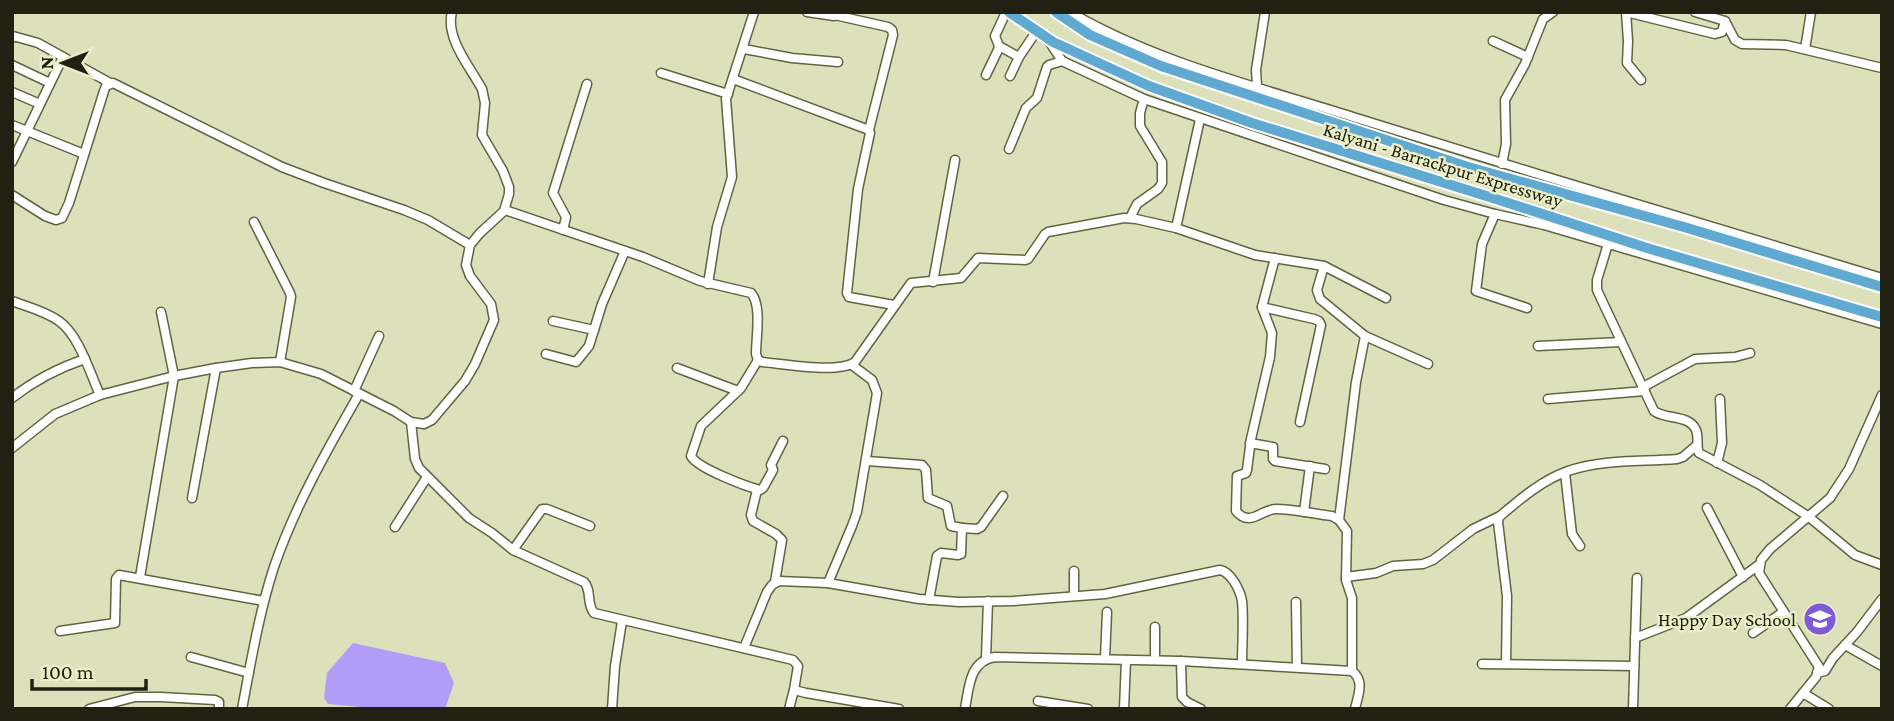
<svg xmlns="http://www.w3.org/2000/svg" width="1894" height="721" font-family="'Crimson Pro',serif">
	<rect width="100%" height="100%" fill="#dce0bb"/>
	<!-- water -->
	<path fill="#b19df7" d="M353,643L445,663L454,683L445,709H382L328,704L324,698L327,673Z"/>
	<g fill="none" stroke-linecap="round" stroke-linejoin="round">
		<defs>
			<g id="minor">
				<path d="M807,12L834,16L842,14"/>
				<path d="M1070,12C1155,62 1259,87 1353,117C1529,172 1705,225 1882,278"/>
				<path d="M1626,12L1715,34L1722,32L1725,21"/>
				<path d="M1626,12L1628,41L1627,63L1641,80"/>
				<path d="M1695,12L1725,21L1735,40L1742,44L1786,45L1882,68"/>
				<path d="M839,16L888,27L892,30L893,35L869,130"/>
				<path d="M12,38L13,36L38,43L110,83"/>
				<path d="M1049,41L1062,61L1144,99L1444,200L1495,214L1544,225L1882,324"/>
				<path d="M1493,41L1528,57"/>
				<path d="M999,46L1019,57"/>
				<path d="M744,49L792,58L838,62"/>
				<path d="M1805,49L1811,12"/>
				<path d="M12,65L50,83"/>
				<path d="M661,73L728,94"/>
				<path d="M986,75L998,50L999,46L995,36L1006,12"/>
				<path d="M1010,76L1019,57L1036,32"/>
				<path d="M733,79L869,130L870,133L858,189L847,293L849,297L894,305"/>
				<path d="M1257,86L1256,70L1265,12"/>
				<path d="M12,92L40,104"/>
				<path d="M12,125L84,154"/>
				<path d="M1009,149L1026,108L1037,98L1047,67L1049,65L1062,61"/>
				<path d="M12,162L63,57"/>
				<path d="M1502,164L1506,144L1505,100L1525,64L1543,19L1553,12"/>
				<path d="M12,195L45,216L56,220L62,218L69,203L104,91L106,86L113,83L282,167L324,183L404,210L428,220L470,245"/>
				<path d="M505,210L643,257L700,281L751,293C762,305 756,337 756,354L758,360L762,362C784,364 838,374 855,362L911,283L961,278L978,258L1025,260L1028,259L1045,234L1048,232L1124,218L1136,219L1176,228L1255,255L1324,266L1386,298"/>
				<path d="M1495,214L1482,244L1476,291L1527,308"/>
				<path d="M1130,218L1137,204L1158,189L1162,183V162L1140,126V113L1144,99"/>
				<path d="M254,222L290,293L291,297L280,362"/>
				<path d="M1176,228L1200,119"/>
				<path d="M563,230L566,217L553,193L587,84"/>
				<path d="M1608,244L1597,280V290L1654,411C1666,420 1689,414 1696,430C1699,437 1696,446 1699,453L1760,485L1809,517L1855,555L1882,565"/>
				<path d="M1275,258L1262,307L1272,333L1270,357L1251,439L1247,470L1246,473L1237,476L1236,511C1250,528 1261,509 1276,509C1294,509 1314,514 1332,516L1339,520L1347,531L1346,580L1352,598V671"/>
				<path d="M1324,266L1317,290L1320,299L1365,336L1428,364"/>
				<path d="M933,282L955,160"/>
				<path d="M708,284L717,227L732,177L726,99L754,12"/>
				<path d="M12,301C28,307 45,311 59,321C79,335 90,373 100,395L174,376L216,368L252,363L280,362L321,374L394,411L411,422L424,424L432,420L465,381L475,364L494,320L491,304L470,276L466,265L470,245L480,233L504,211L509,194V187L503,171L482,135L485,103L482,89C470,67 445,38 452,12"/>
				<path d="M1262,307L1314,319L1319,321L1321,325L1300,422"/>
				<path d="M553,321L594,330"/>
				<path d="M1538,346L1621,342"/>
				<path d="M546,354L576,362L589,346L602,304L625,251"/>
				<path d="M758,360L741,388L701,426L691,456C697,468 745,486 760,490L763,488L773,470L771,465L783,441"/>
				<path d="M677,368L738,391"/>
				<path d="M1643,387L1695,359L1735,357L1750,353"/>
				<path d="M354,391L379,336"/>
				<path d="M12,398C35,380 58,368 85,359"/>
				<path d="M1548,399L1645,391"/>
				<path d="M411,422L415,459L419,468L469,518L492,533L513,550L584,582C592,590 586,604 594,613L793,660L798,666L794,690L806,693L899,709"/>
				<path d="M1250,443L1273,447V459L1275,461L1325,469"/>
				<path d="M12,448L55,414L100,395"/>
				<path d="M867,461L922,465L926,470L928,498L947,506L951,526L962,528L961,554L958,555L941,553L937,556L929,600"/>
				<path d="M1717,463L1722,443L1720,399"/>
				<path d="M1565,473L1572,534L1580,546"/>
				<path d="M757,490L751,515L753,521L776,534L782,540L775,582"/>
				<path d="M192,498L216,368"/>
				<path d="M1707,508L1743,577"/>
				<path d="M1304,512L1310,466"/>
				<path d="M1339,520L1356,382L1365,336"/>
				<path d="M395,527L427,477"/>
				<path d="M962,528L977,529L981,527L1003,496"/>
				<path d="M513,550L542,509H547L590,526"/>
				<path d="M140,577L174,376L161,312"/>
				<path d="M1346,577L1376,573L1393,566L1423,564L1433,560L1473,529L1500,516"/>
				<path d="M828,583L852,526L857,512L877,393L872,380L852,365"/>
				<path d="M1074,596V571"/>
				<path d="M1296,602L1297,667"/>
				<path d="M1155,627V660"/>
				<path d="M60,631L115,623L116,579L119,575L264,601"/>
				<path d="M1753,633L1783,612"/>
				<path d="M1635,638L1686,618L1760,564"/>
				<path d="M1845,645L1882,666"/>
				<path d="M744,648L767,592L772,585L779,581L828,583L919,599L959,602L1013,601L1105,594L1220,570C1231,572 1240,590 1242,601C1244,621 1242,643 1242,664"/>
				<path d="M191,657L249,673"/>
				<path d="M986,658L988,601"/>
				<path d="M1105,659L1107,612"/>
				<path d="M1181,661L1182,697L1187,702L1201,709"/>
				<path d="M1482,664L1634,666"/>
				<path d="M1506,664L1507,596L1498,522L1499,517C1519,500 1542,480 1568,471C1602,459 1641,462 1677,459L1683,457L1697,445"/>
				<path d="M1817,673L1825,671L1833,658L1857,632L1882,599"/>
				<path d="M1803,693L1829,709"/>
				<path d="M1038,701L1088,709"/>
				<path d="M89,709L135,697H161L215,700L219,702V709"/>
				<path d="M242,709C251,662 259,613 274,567C295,506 327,450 359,394"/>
				<path d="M612,709L615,666L622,621"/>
				<path d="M789,709L794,690"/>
				<path d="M965,709C969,688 969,661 995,657L1181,661L1352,671C1365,681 1358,695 1355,709"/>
				<path d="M1124,709L1126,660"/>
				<path d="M1633,709L1637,578"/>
				<path d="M1790,709L1816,677L1819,667L1759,573L1761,560L1770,549L1830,498L1849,469L1882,395"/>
			</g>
			<g id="highway">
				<path d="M1009,12L1053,42L1149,86L1252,123L1496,199L1647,248L1882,317"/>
				<path d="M1056,12L1090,35L1161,66L1468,167L1684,227L1882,287"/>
			</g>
		</defs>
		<!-- minor casing -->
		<use href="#minor" stroke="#606442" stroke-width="11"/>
		<!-- highway casing -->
		<use href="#highway" stroke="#fff" stroke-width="14"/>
		<!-- minor -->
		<use href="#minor" stroke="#fff" stroke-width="8"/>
		<!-- highway -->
		<use href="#highway" stroke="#60aad1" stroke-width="10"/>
	</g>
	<!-- icons -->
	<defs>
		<symbol id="school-disc" viewBox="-11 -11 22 22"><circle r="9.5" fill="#7f5bd5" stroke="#e9eec8"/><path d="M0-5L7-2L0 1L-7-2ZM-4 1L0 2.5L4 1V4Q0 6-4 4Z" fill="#fff"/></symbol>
	</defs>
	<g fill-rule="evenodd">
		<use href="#school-disc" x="1801" y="600" width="38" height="38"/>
	</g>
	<g text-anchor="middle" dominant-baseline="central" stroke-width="5" stroke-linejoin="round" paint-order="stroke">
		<!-- street labels -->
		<g font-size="19" fill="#202113" stroke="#e9eec8">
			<text transform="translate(1443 165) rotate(17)">Kalyani - Barrackpur Expressway</text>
		</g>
		<!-- poi labels -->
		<g font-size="19" fill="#202113" stroke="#e9eec8" text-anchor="end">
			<text x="1796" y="619">Happy Day School</text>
		</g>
	</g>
	<!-- border -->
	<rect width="1894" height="721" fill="none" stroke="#202113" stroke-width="28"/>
	<!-- north arrow -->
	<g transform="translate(63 63) rotate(270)" stroke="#e9eec8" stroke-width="5" paint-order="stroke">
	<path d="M0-5L12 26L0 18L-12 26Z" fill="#202113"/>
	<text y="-10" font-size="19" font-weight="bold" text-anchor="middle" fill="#202113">N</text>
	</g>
	<!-- scale -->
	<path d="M32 679v10h114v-10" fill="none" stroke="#202113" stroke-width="3.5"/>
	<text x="42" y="679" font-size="21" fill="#202113" stroke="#e9eec8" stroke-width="5" paint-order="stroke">100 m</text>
</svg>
